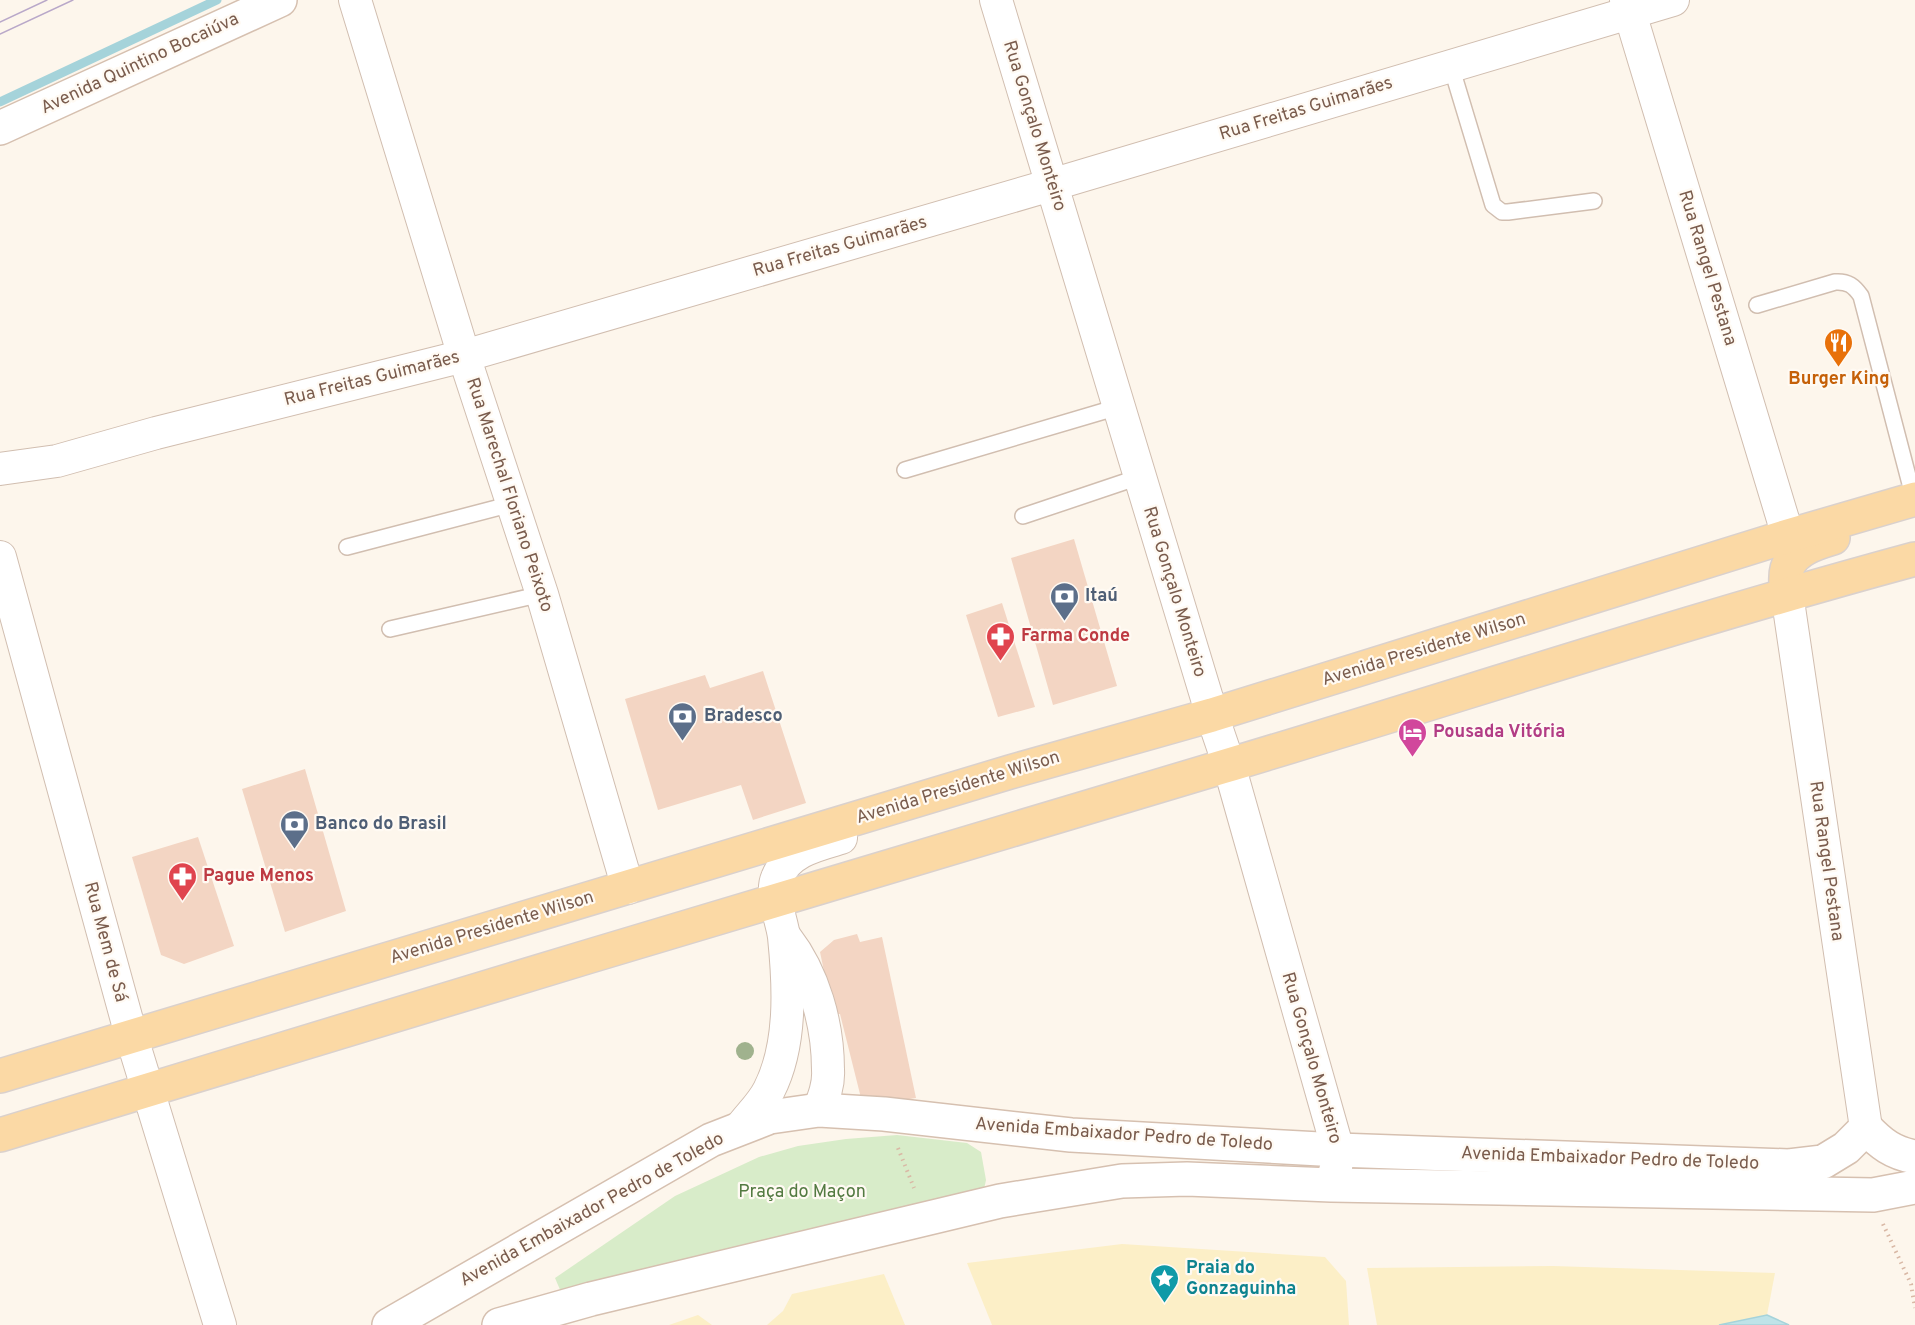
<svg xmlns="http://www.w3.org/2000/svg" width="1915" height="1325" font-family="Overpass,sans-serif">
	<rect width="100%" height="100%" fill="#fdf6ec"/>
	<!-- green -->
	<path fill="#d8ecc9" d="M897,1135L967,1143L981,1152L986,1180L983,1194L561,1292L555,1278L675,1196L759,1157L798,1146L846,1139Z"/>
	<!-- sand -->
	<g fill="#fcefc7">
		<path d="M1122,1244L1325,1257L1346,1281L1349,1325H992L967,1263Z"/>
		<path d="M1553,1266L1775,1273L1767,1315L1719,1325H1377L1367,1268Z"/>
		<path d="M884,1274L905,1325H767L783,1311L792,1294Z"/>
		<path d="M698,1315L712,1325H669Z"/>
	</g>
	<!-- water -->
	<path fill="#bfe3e8" stroke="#a5d3da" stroke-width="1.5" d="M1767,1315L1789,1325H1719Z"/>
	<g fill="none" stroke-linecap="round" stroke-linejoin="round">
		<!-- stream -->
		<path stroke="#a5d3da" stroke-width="9" d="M0,102L217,0"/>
	</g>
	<!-- building -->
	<g fill="#f3d5c3">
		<path d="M1074,539L1117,686L1053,705L1011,558Z"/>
		<path d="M1002,603L1035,707L998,717L966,615Z"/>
		<path d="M763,671L806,803L753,820L741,785L658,810L625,699L705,675L710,688Z"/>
		<path d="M305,769L346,911L285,932L242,789Z"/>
		<path d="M198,837L234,946L184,964L161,955L132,857Z"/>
		<path d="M857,934L860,942L882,937L916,1098L863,1106L840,1014H833L820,952L834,940Z"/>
	</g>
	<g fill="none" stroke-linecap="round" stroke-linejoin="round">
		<defs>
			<g id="lane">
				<path d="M1451,66L1493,205L1502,212H1508L1594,201"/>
				<path d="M1757,305L1835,282C1848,281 1854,286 1861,296L1914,499"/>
				<path d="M905,470L1118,407"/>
				<path d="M1023,516L1139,477"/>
				<path d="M347,547L512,504"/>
				<path d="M390,629L542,594"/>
			</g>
			<g id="street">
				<path d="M355,0L464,356L542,594L628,888"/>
				<path d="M996,0L1212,715L1229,765L1338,1150L1336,1168L1331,1185"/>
				<path d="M1626,0L1788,536"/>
				<path d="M0,469L57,461L156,433L464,356L1051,185L1673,0"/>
				<path d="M0,557L131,1035L220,1325"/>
				<path d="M1787,594L1866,1128"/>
				<path d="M786,938C814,974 828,1024 828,1070C829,1084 824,1097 819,1110"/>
				<path d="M741,1127C750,1115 762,1104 769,1090C792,1045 789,986 784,937C782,920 770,894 777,878C788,851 817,845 841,838"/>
			</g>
			<g id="secondary">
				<path d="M0,128L280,0"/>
				<path d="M389,1325L711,1140L770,1117L819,1110L884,1114L1071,1135L1338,1150L1789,1166L1823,1162L1846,1148L1866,1128C1881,1144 1893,1153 1915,1157"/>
				<path d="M499,1325L591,1299L1000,1201L1122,1181L1187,1179L1331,1185L1873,1195L1915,1187"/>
			</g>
			<g id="primary">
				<path d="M1787,594C1786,587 1785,576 1787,569C1793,550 1816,543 1833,538"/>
				<path d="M0,1076L1010,772L1212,715L1788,536L1915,499"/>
				<path d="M0,1135C407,1010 814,889 1222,767C1453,698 1682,622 1915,559"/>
			</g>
		</defs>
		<!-- lane casing -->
		<use href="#lane" stroke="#d1beb0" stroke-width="18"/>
		<!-- street casing -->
		<use href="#street" stroke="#d1beb0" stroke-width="34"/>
		<!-- secondary casing -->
		<use href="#secondary" stroke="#d6c0b0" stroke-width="36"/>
		<!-- primary casing -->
		<use href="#primary" stroke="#dad1cd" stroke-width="36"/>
		<!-- path -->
		<g stroke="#d9b8a5" stroke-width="4" stroke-dasharray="1.5 4.5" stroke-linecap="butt">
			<path d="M898,1148L914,1188"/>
			<path d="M1883,1224L1911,1284L1915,1308"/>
		</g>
		<!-- lane -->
		<use href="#lane" stroke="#fff" stroke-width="15"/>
		<!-- street -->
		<use href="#street" stroke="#fff" stroke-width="32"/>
		<!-- secondary -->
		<use href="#secondary" stroke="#fff" stroke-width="33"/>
		<!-- primary -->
		<use href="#primary" stroke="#fbd9a5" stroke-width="33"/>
		<!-- tram -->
		<g stroke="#b9a8c9" stroke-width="1.5">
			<path d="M0,22L47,0"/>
			<path d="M0,34L73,0"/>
		</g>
	</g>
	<!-- trees -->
	<circle fill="#a0b28e" cx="745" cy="1051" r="9"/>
	<!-- icons -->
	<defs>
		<symbol id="restaurant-pin" viewBox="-11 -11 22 30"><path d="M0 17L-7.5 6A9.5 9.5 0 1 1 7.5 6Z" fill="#e8710a" stroke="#fffaf3"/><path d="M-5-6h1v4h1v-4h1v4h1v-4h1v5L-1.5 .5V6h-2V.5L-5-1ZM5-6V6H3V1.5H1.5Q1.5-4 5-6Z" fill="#fff"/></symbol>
		<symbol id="bank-pin" viewBox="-11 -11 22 30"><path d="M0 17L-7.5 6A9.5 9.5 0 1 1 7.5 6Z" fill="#5c6f8a" stroke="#fffaf3"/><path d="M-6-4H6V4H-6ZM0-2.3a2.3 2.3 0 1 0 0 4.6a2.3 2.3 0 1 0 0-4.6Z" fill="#fff"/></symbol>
		<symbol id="pharmacy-pin" viewBox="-11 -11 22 30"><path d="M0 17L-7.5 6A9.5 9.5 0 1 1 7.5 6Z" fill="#e0444e" stroke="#fffaf3"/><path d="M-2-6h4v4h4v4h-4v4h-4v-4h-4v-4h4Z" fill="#fff"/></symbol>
		<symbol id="hotel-pin" viewBox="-11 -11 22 30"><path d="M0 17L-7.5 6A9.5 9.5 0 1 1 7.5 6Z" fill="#d1479c" stroke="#fffaf3"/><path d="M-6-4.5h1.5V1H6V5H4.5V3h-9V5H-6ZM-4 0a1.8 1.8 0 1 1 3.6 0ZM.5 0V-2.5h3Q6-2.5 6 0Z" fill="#fff"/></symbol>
		<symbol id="sight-pin" viewBox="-11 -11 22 30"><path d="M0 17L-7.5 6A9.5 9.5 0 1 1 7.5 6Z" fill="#0f9aa8" stroke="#fffaf3"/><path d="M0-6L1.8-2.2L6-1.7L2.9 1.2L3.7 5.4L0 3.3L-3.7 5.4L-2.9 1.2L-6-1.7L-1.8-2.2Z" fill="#fff"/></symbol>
	</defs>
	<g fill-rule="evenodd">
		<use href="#restaurant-pin" x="1822" y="326" width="33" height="45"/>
		<use href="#bank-pin" x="1048" y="580" width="33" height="45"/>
		<use href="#pharmacy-pin" x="984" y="620" width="33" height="45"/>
		<use href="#bank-pin" x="666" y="700" width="33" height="45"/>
		<use href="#hotel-pin" x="1396" y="716" width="33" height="45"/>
		<use href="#bank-pin" x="278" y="808" width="33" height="45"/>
		<use href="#pharmacy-pin" x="166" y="860" width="33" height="45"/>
		<use href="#sight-pin" x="1148" y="1262" width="33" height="45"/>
	</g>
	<g text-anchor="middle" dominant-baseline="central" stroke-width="4.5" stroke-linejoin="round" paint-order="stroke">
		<!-- street labels -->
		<g font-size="18" fill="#7a5c4d" stroke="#fffaf3">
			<text transform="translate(140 64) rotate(-25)">Avenida Quintino Bocaiúva</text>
			<text transform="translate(1306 109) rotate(-17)">Rua Freitas Guimarães</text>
			<text transform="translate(1034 126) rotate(73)">Rua Gonçalo Monteiro</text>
			<text transform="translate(840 247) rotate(-16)">Rua Freitas Guimarães</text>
			<text transform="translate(1707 268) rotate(73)">Rua Rangel Pestana</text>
			<text transform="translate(372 379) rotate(-14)">Rua Freitas Guimarães</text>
			<text transform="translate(509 495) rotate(72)">Rua Marechal Floriano Peixoto</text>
			<text transform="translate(1174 592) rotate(73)">Rua Gonçalo Monteiro</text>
			<text transform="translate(1424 650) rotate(-17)">Avenida Presidente Wilson</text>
			<text transform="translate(958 788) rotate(-17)">Avenida Presidente Wilson</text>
			<text transform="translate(1826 861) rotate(82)">Rua Rangel Pestana</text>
			<text transform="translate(492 928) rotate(-17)">Avenida Presidente Wilson</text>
			<text transform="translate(105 942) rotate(75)">Rua Mem de Sá</text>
			<text transform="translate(1311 1058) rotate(74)">Rua Gonçalo Monteiro</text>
			<text transform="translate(1124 1135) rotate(4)">Avenida Embaixador Pedro de Toledo</text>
			<text transform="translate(1610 1159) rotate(2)">Avenida Embaixador Pedro de Toledo</text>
			<text transform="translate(592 1210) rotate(-29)">Avenida Embaixador Pedro de Toledo</text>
		</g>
		<!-- food labels -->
		<g font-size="18" font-weight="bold" fill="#c56008" stroke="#fffaf3">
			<text x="1839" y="379">Burger King</text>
		</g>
		<!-- service labels -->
		<g font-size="18" font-weight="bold" fill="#4e5e75" stroke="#fffaf3" text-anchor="start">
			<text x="1085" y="596">Itaú</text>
			<text x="704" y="716">Bradesco</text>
			<text x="315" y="824">Banco do Brasil</text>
		</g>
		<!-- health labels -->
		<g font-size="18" font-weight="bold" fill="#be3a42" stroke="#fffaf3" text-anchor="start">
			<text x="1021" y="636">Farma Conde</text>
			<text x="203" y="876">Pague Menos</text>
		</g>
		<!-- hotel labels -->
		<g font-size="18" font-weight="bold" fill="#b23c85" stroke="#fffaf3" text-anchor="start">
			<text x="1433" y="732">Pousada Vitória</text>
		</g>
		<!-- park labels -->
		<g font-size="18" fill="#537a41" stroke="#fffaf3">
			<text x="802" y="1192">Praça do Maçon</text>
		</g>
		<!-- culture labels -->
		<g font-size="18" font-weight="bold" fill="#0d838f" stroke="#fffaf3" text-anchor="start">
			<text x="1186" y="1268">Praia do<tspan x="1186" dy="21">Gonzaguinha</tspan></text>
		</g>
	</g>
</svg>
